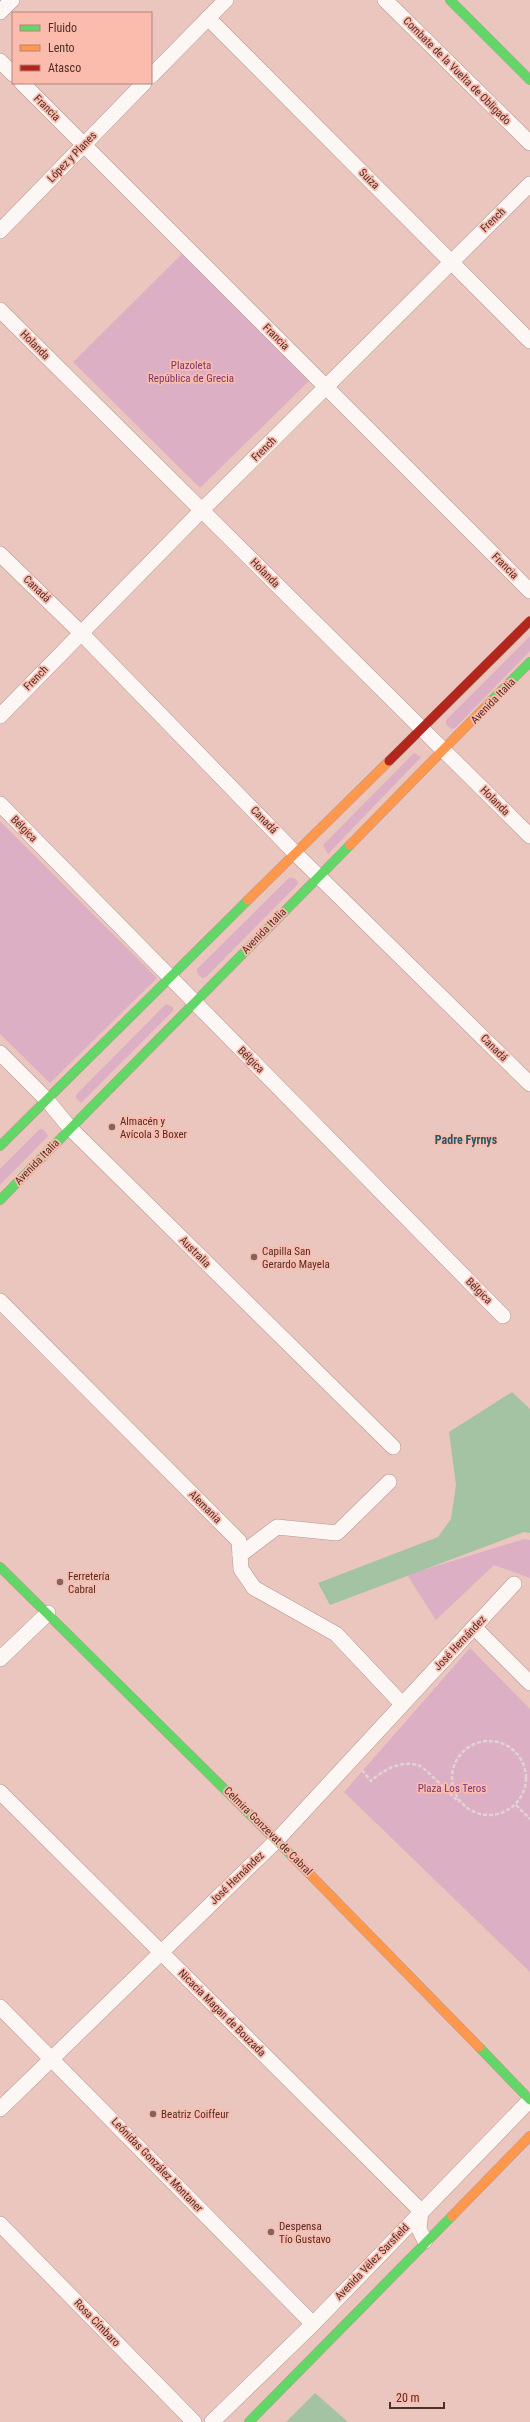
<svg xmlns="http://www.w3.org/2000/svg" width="530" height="2422" font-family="'Roboto Condensed',sans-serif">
	<rect width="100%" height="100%" fill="#eac6be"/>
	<!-- green -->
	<g fill="#ddafc4">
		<path d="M183,253L310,380L200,488L73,362Z"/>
		<path d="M530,636V651L455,728L451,729L446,724V720Z"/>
		<path d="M414,753L421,757L328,854L323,845Z"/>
		<path d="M0,821L157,978L50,1083L0,1034Z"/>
		<path d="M290,877L297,880L298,884L206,977L202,978L197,973V969Z"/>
		<path d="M166,1004L173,1007V1011L81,1103L76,1098V1095Z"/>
		<path d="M40,1129L44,1130L48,1136L0,1185V1169Z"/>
		<path d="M524,1539L530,1540V1578L494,1565L436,1620L407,1575Z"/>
		<path d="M470,1648L530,1709V1972L344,1792Z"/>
	</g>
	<!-- water -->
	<g fill="#a3c3a2">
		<path d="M512,1392L530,1409V1533L524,1532L330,1605L318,1583L438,1537L451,1519L456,1485L449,1432Z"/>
		<path d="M315,2393L348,2422H286Z"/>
	</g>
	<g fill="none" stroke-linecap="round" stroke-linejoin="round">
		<defs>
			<g id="street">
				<path d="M385,0L530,143"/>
				<path d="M0,12L12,0"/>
				<path d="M208,18L530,341"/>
				<path d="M0,61L13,74"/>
				<path d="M151,76L226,0"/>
				<path d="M22,83L530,591"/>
				<path d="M0,231L144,83"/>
				<path d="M0,310L530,836"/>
				<path d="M0,554L80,632L296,854L530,1084"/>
				<path d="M0,716L201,511L530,184"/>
				<path d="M0,804L503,1316"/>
				<path d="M0,1053L47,1100L70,1128L393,1447"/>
				<path d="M0,1301L239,1541L241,1569L254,1588L336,1634L402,1704"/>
				<path d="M240,1555L277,1527L337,1533L389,1482"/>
				<path d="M475,1628L530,1683"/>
				<path d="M0,1659L48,1613"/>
				<path d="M0,1792L421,2211L419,2229L425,2241"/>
				<path d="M0,2007L313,2324"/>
				<path d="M0,2109L277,1840L514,1584"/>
				<path d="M0,2224L194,2422"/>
				<path d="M212,2422L313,2324L530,2100"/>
			</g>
			<g id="fast">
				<path d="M450,0L530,80"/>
				<path d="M491,701L530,662"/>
				<path d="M0,1146L248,900"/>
				<path d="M0,1200L350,845"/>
				<path d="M0,1567L292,1856"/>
				<path d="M479,2047L530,2100"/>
				<path d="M249,2422L452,2216"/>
			</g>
			<g id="slow">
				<path d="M350,845L491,701"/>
				<path d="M248,900L389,761"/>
				<path d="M292,1856L479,2047"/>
				<path d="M452,2216L530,2136"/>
			</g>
			<path id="jam" d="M389,761L530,621"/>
		</defs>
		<!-- street casing -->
		<use href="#street" stroke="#b69891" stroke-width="16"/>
		<!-- fast casing -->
		<use href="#fast" stroke="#b69891" stroke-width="10"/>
		<!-- slow casing -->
		<use href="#slow" stroke="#b69891" stroke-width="10"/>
		<!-- jam casing -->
		<use href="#jam" stroke="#b69891" stroke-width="10"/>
		<!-- path -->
		<g stroke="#e0d4d1" stroke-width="2.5" stroke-dasharray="4 2" stroke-linecap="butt">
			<circle cx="489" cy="1778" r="37"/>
			<path d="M362,1770L371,1781C382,1770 403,1759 420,1766C425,1768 452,1796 459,1802"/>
			<path d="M516,1805L530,1819"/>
		</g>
		<!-- street -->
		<use href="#street" stroke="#fcf6f5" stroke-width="15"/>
		<!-- fast -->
		<use href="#fast" stroke="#63d668" stroke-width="9"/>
		<!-- slow -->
		<use href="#slow" stroke="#ff974d" stroke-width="9"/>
		<!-- jam -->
		<use href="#jam" stroke="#b3261e" stroke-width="9"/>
	</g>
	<!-- markers -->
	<g fill="#85645c" stroke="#fbbbad" stroke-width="1.5">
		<circle cx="112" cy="1127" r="4"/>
		<circle cx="254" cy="1257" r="4"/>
		<circle cx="60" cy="1582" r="4"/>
		<circle cx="153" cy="2114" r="4"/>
		<circle cx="271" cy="2232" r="4"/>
	</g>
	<g text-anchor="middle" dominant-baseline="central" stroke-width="3.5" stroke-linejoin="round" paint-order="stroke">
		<!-- street labels -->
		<g font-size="11" fill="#4f2f28" stroke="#fbbbad">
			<text transform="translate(457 71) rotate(45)">Combate de la Vuelta de Obligado</text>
			<text transform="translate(47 108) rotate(45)">Francia</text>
			<text transform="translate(72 157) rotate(-46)">López y Planes</text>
			<text transform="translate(369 179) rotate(45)">Suiza</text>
			<text transform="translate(493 220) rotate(-44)">French</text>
			<text transform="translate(276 337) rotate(45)">Francia</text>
			<text transform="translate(35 345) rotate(45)">Holanda</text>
			<text transform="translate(264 449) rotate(-45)">French</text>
			<text transform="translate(505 566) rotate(45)">Francia</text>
			<text transform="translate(265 573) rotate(45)">Holanda</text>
			<text transform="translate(37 589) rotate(44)">Canadá</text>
			<text transform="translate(36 678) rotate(-46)">French</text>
			<text transform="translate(493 701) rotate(-46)">Avenida Italia</text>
			<text transform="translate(495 801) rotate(45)">Holanda</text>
			<text transform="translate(264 820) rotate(46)">Canadá</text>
			<text transform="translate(24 829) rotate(45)">Bélgica</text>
			<text transform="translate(264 931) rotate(-46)">Avenida Italia</text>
			<text transform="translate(494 1048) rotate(45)">Canadá</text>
			<text transform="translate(251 1060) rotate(45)">Bélgica</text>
			<text transform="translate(37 1162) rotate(-46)">Avenida Italia</text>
			<text transform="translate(195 1252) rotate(45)">Australia</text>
			<text transform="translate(479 1291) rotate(45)">Bélgica</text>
			<text transform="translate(205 1507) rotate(45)">Alemania</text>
			<text transform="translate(460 1643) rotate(-47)">José Hernández</text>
			<text transform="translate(268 1831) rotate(45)">Celmira Gonzevat de Cabral</text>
			<text transform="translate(237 1878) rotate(-44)">José Hernández</text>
			<text transform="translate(222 2013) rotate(45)">Nicacia Magan de Bouzada</text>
			<text transform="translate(157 2165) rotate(46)">Leónidas González Montaner</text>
			<text transform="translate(372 2262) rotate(-46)">Avenida Vélez Sarsfield</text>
			<text transform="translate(97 2323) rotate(46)">Rosa Címbaro</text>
		</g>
		<!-- park labels -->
		<g font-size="11" fill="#793670" stroke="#fbbbad">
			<text x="191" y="365">Plazoleta<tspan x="191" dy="13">República de Grecia</tspan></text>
			<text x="452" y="1788">Plaza Los Teros</text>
		</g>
		<!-- poi labels -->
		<g font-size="11" fill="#4f2f28" stroke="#fbbbad" text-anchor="start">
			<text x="120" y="1121">Almacén y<tspan x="120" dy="13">Avícola 3 Boxer</tspan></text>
			<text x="262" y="1251">Capilla San<tspan x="262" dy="13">Gerardo Mayela</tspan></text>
			<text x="68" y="1576">Ferretería<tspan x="68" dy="13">Cabral</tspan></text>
			<text x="161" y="2114">Beatriz Coiffeur</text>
			<text x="279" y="2226">Despensa<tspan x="279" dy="13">Tío Gustavo</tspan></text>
		</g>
		<!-- neighbourhood labels -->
		<g font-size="12" font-weight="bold" fill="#235a65" stroke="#fbbbad">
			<text x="466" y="1140">Padre Fyrnys</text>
		</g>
	</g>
	<!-- legend -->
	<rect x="12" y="12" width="140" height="72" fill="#fbbbad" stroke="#b68378"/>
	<rect x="20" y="25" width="20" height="6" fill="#63d668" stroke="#b68378"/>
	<text x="48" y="32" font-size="12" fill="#4f2f28">Fluido</text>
	<rect x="20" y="45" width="20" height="6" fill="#ff974d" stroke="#b68378"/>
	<text x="48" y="52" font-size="12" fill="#4f2f28">Lento</text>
	<rect x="20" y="65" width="20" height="6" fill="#b3261e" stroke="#b68378"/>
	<text x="48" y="72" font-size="12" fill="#4f2f28">Atasco</text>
	<!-- scale -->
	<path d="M390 2402v6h54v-6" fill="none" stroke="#4f2f28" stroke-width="2"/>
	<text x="396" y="2402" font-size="12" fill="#4f2f28" stroke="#fbbbad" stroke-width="3" paint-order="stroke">20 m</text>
</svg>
